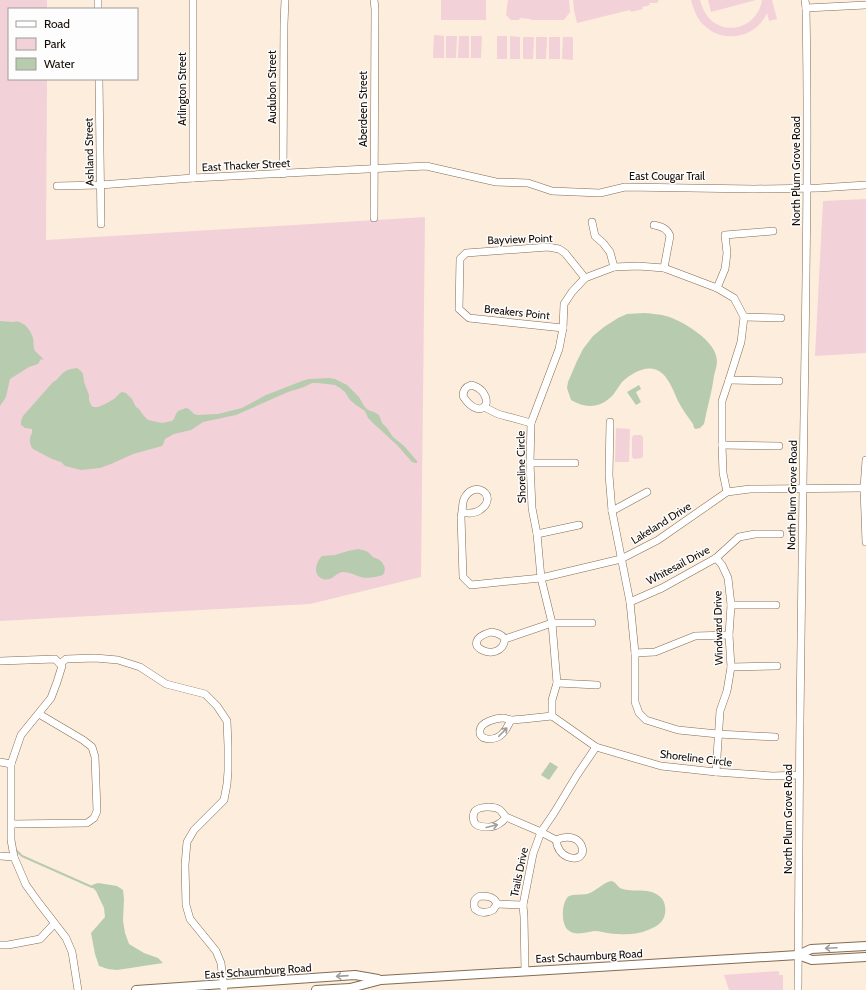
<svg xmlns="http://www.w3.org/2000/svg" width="866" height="990" font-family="Cabin,sans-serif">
	<rect width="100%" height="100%" fill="#fdeddc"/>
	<!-- green -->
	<g fill="#f3d1d8">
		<path d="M0,0H47V9H9V79H47L46,240L425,217L421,577L310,604L0,621Z"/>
		<rect x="441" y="0" width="45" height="20"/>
		<path d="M508,0H569L570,12L564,20H531L530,19L520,18L519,20H511L506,15Z"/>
		<path d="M573,0H659L657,3H649L650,5L642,7L643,9L631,12L630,10L577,23L574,10Z"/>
		<path d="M691,0H700C702,8 706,16 712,21C732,37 759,23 762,0H772L777,19L769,21L767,13C757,37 725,44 706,27C697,20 694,10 691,0Z"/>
		<path d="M708,0H756L711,12Z"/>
		<path d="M434,35L444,36V58H433Z"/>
		<path d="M446,36H457L456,58H446Z"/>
		<path d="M459,36H469V58H458Z"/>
		<path d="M471,36H482L481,58H471Z"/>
		<rect x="497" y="36" width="10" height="23"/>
		<path d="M510,36L520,37V59H510Z"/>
		<path d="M523,37H534L533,59H523Z"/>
		<path d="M536,37H547L546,59H536Z"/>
		<rect x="549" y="37" width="11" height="22"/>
		<path d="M563,37H573V60L562,59Z"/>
		<path d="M866,199V353L815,356L823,201Z"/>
		<path d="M616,428L630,429L629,462H615Z"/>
		<path d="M634,435H641L643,437V456L642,458L634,459L632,457V437Z"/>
		<path d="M779,971V975H783V990H729L724,975Z"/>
	</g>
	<!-- water -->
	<g fill="#b7cbae">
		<path d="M645,313C652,314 659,314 666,316C683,321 717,341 717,361C717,366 715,371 714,376C712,392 707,408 704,424L700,428L696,429L694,428L693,424C688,417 682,409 678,401C674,392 670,381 663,374C650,362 633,372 622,382C619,386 616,391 613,395C601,408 586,409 571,400L567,388L568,382L577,361L583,349L593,336L604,327L618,318L627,314Z"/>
		<path d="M0,321C5,321 8,322 12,322C15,322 16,321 19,322C26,324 31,331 33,338C34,342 33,347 35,351C38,354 41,356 44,360L41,359L38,364L29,367L10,379L6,397L0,406Z"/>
		<path d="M77,368L81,371L83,374L84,382L89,395V400L91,405L93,407H98L105,404L114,399L120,393L122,392L126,393L132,399L136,407L139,409L144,416L148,420L162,423L172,421L174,419L176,414L178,411L186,408L189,409L194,414L197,415L218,414L242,408L266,395L302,381L309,379L329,378L335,379L347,385L359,397L364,406L368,410L374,412L379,415L382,423L387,428L393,437L404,446L417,461V463H415L412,462L397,445L374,424L368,418L365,411L356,405L350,400L345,392L340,388L335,385L318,383H312L304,387L288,392L236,415L203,422L191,430L174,434L165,439L163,445L162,446L133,454L111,464L100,468L81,470L65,466L61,462L52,459L33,449C29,444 29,438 32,433V429L25,428L21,425V421L23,416L53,382C57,380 58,378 61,375C65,370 70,369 77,368Z"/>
		<path d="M639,385L641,389L636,392L641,402L636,405L627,392Z"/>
		<path d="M358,549C362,550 367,550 370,554C371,554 371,556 372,556C374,558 376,558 378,559C384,563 387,569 383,575C376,577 368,579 361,577C355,575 349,572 343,572C335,573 332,582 323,579C312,575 316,562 322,556L335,555L348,551Z"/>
		<path d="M550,762L558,767L549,780L541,775Z"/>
		<path d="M611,881C617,882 617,888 623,889C636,893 653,886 663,900C665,904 666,909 665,914C663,923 656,927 648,930C639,934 628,935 618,934C611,934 604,932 597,931C588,931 576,937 568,930C561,924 561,902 569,896C574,894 582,895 587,894C597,891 602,883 611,881Z"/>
		<path d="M98,883L117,886L123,890L124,899L123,921L125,933L129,944L144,953L158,958L163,963L117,970L108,969L99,966L95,954L91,933L105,917L104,908L96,891L92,887V885Z"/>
	</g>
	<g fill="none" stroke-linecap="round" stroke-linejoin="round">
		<!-- stream -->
		<path stroke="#b7cbae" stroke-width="2" d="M17,851L22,856L92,887"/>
		<defs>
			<g id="minor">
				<path d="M98,0V9"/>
				<path d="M806,8L866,5"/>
				<path d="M99,79L101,224"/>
				<path d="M283,174L284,24L285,0"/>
				<path d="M193,178V0"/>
				<path d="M57,186L100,185L193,178L426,166L496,182L528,183L552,191L600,193L625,187L754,189L819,188L866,185"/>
				<path d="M374,218L375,9L374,0"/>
				<path d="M592,222L595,236L603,243L610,252L614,267"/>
				<path d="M654,225C662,227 667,228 670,236L664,268"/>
				<path d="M717,288L725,269L727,253L725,235L773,231"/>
				<path d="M744,317L781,318"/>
				<path d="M563,328L469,318L459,309L460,259L466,253L548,247L559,249L565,253L585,278"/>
				<path d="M729,380L779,381"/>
				<path d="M471,385C476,386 478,387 482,391C495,408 476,418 463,396C463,391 465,387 471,385Z"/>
				<path d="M484,407L498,414L531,423"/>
				<path d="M610,422L609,475L612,511L630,602L635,653V702L639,713L646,720L678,730L718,734L775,737"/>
				<path d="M722,445L779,446"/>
				<path d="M866,460L864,488L866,542"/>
				<path d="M530,463H575"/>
				<path d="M727,492L723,473L722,445V401L729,380L741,342L744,317L734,298L717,288L664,268L638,266L614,267L585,278L572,292L564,304L563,328L559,349L531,423L530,463L532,508L537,534L541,578L552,623L557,683L552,700V716L596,747L661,766L716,772L773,776L799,775"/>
				<path d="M612,511L647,492"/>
				<path d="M462,512C469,514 474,514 480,510C500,496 474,478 464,499C462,503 463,507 462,511C462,513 461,515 461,517L463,577L471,585L541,578L621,559L658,540L727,492L750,489L864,488H866"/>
				<path d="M537,534L579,525"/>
				<path d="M630,602L662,588L716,558L739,537L755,534H780"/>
				<path d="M731,605H776"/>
				<path d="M491,632C497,633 501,634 505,639C501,667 453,643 491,632Z"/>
				<path d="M505,639L552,623H592"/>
				<path d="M635,653L655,652L695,636L729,635"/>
				<path d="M0,661L55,659L62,666L57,682L51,698L21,735L11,764V840L14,857L26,885L39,903L66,938L72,952L78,990"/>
				<path d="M60,664L66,659L95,658L118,660L140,667L166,684L205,694L217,706L227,721L228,746V771L227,784L224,800L194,830L187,842L185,865L186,905L190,919L216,951L221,963L224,990"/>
				<path d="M731,667L777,666"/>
				<path d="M557,683L597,685"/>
				<path d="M511,720C508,725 506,731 501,735C495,740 478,742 480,730C481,722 496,718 503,718C506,718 509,720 512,720C516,720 520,719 524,719C533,718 542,717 552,716"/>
				<path d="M0,762L11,764"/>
				<path d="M716,772L720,711L727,691L731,667L729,635L731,605L728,578L722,565L716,558"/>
				<path d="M506,817C502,823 497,826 490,827C486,827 480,827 477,825C473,823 472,815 475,811C480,806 494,806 500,810C502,812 504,815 506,817L541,832L556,840C557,847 560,854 568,857C592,865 585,827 556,840"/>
				<path d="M12,824L87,823L94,818L97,811L95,757L92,747L83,740L39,714"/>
				<path d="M0,856L14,857"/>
				<path d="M480,896C487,896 494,896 497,904L493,910C487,913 481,914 475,909C473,902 474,899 480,896Z"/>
				<path d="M497,904L523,905"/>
				<path d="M0,945H8L40,939L54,924"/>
				<path d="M525,971L524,917L523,905L533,854L541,832L554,813L577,775L596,747"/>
				<path d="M798,990C799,822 800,655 803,487C805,327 809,168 806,8L805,0"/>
			</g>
			<g id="major">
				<path d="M798,955L811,949L866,946"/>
				<path d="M136,990L355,975L378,979"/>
				<path d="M316,990L350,988L381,980L798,955L812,960L866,957"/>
			</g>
		</defs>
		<!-- minor casing -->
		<use href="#minor" stroke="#836c52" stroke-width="8"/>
		<!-- major casing -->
		<use href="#major" stroke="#836c52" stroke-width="10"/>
		<!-- minor -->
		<use href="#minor" stroke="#fff" stroke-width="7"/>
		<!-- major -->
		<use href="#major" stroke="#fff" stroke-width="8"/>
	</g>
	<!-- one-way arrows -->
	<defs><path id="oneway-shaft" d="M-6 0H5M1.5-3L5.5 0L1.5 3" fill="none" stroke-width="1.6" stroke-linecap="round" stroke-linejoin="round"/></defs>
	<g stroke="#a19d9a">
		<use href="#oneway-shaft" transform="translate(503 732) rotate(-46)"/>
		<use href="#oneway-shaft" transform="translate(492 826) rotate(-14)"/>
		<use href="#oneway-shaft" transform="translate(831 948) rotate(177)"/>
		<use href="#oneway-shaft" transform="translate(342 976) rotate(176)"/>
	</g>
	<g text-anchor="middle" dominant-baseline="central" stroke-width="3" stroke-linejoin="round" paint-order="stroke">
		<!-- street labels -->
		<g font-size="11" fill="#140b03" stroke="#fdfdfd">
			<text transform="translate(272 87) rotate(-90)">Audubon Street</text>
			<text transform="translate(182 89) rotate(-90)">Arlington Street</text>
			<text transform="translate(363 109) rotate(-90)">Aberdeen Street</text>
			<text transform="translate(89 152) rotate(-91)">Ashland Street</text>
			<text transform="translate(246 165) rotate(-3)">East Thacker Street</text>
			<text transform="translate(796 171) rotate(-90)">North Plum Grove Road</text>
			<text x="667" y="176">East Cougar Trail</text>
			<text transform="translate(520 239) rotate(-2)">Bayview Point</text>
			<text transform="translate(517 312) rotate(6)">Breakers Point</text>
			<text transform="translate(521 467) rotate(-91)">Shoreline Circle</text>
			<text transform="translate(792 495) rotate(-89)">North Plum Grove Road</text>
			<text transform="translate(661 523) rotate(-32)">Lakeland Drive</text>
			<text transform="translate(678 565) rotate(-28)">Whitesail Drive</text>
			<text transform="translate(718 628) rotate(-91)">Windward Drive</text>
			<text transform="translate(696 758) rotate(7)">Shoreline Circle</text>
			<text transform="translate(788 819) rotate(-90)">North Plum Grove Road</text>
			<text transform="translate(519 872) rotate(-78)">Trails Drive</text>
			<text transform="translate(589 956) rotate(-3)">East Schaumburg Road</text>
			<text transform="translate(258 971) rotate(-4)">East Schaumburg Road</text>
		</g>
	</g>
	<!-- legend -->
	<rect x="8" y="8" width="130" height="72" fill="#fdfdfd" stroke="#a09c99"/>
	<rect x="16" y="21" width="20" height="6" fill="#ffffff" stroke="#a09c99"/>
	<text x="44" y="28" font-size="12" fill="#140b03">Road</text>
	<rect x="16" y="38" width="20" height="12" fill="#f3d1d8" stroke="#a09c99"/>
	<text x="44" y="48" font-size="12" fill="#140b03">Park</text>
	<rect x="16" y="58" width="20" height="12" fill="#b7cbae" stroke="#a09c99"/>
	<text x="44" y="68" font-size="12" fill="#140b03">Water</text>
</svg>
